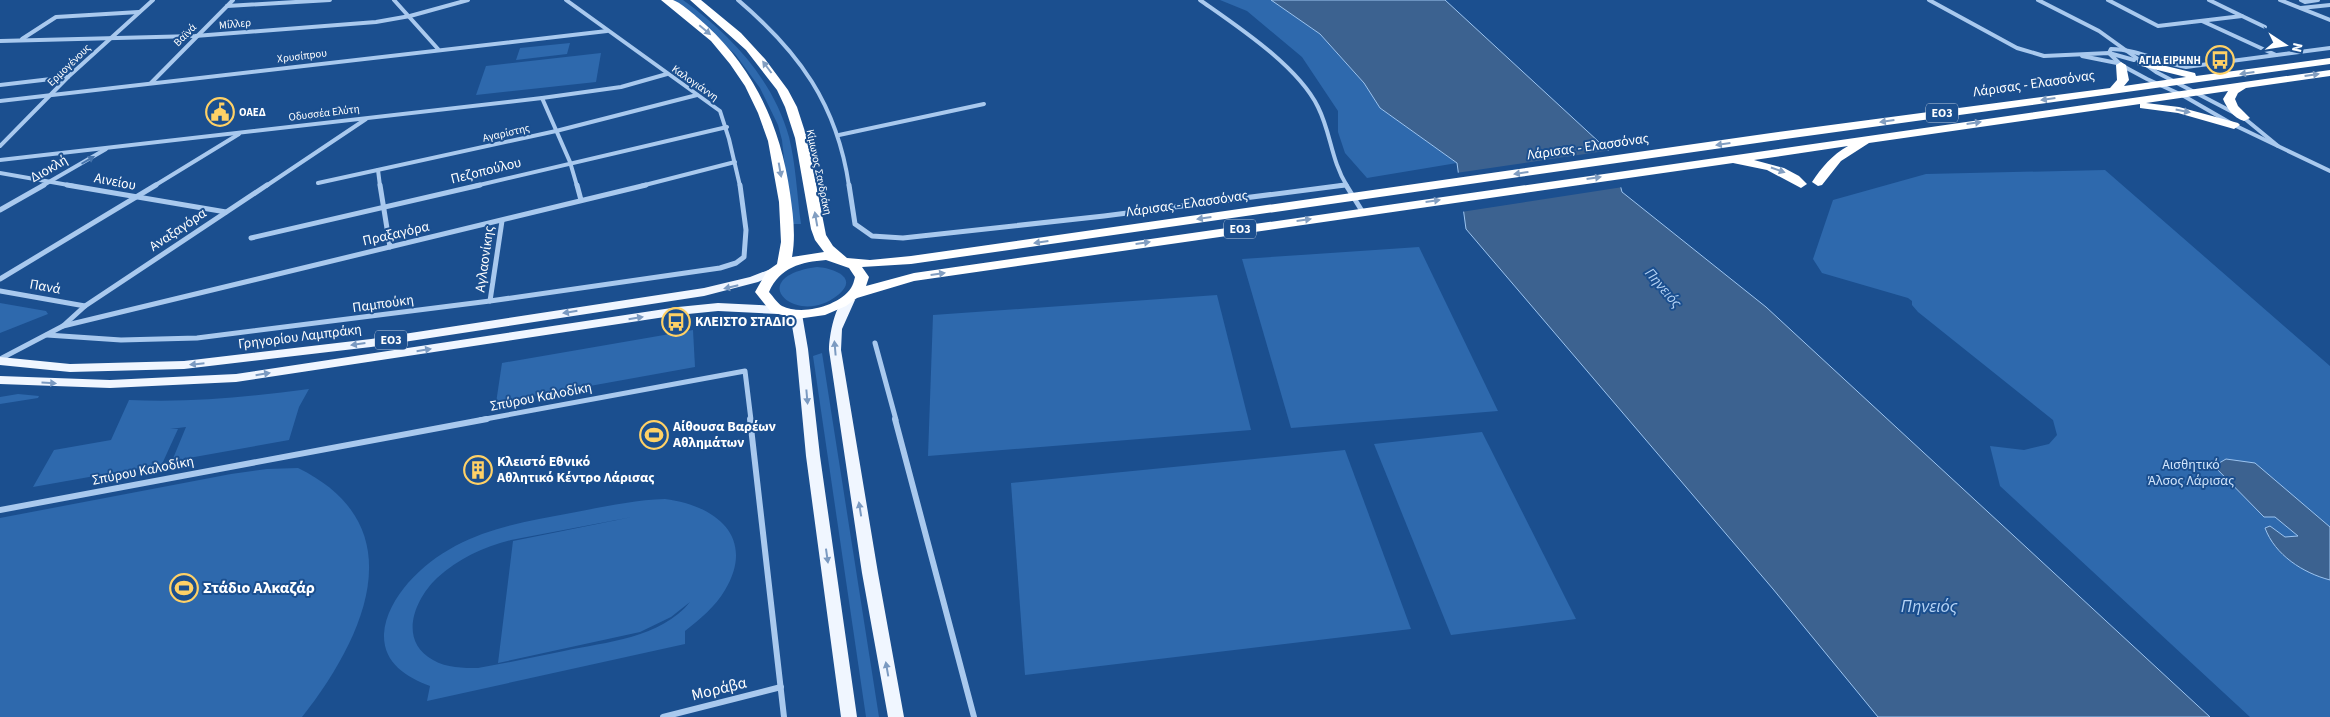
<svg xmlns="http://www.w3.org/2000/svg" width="2330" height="717" font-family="'Source Sans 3',sans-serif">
	<rect width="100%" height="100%" fill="#1b4f8f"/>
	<!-- green -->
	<g fill="#2e69ad" fill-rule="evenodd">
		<path d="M674,0H683C730,34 773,79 789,137C796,165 797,196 801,224H791L782,140L778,125L760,88L735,54Z"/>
		<path d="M1220,0H1271L1320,34L1364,83L1380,108L1457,163L1367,178L1345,153L1338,132V111L1302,57L1247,11Z"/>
		<path d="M570,43L567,54L516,60L520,48Z"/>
		<path d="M601,53L596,82L476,95L486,66Z"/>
		<path d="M2105,170L2330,366V717H2250L2000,486L1990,446L2024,450L2049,444L2057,435L2053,420L1918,312L1912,305V301L1908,298L1822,273L1813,259L1833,200L1926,174Z"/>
		<path d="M1419,247L1498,411L1291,428L1242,259Z"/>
		<path d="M817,267C832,268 860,277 838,295C796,329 742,277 817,267Z"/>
		<path d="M1217,295L1251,430L928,456L933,315Z"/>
		<path d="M0,303L46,311L48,314L0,333Z"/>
		<path d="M693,330L695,367L496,403L502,363Z"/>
		<path d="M822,353L879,717H866L813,356Z"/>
		<path d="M309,389L299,407L289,440L172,461L186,427L170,429H178L162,464L33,487L54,450L111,440L129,400C189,403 249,397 309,389Z"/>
		<path d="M18,394L39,396L38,398L0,404V397Z"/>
		<path d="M1482,432L1576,619L1451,635L1374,444Z"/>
		<path d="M1345,450L1411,629L1025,675L1011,483Z"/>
		<path d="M298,468C417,526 364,638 302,717H0V518L231,474L267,469Z"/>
		<path d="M665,499C714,505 757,536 725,590C715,607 700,619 685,631V644L427,701L430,686C406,677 383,663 384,634C385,615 396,597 408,583C452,534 510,524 571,513C603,507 633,500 665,499ZM632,517L513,541L498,663L640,632L671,617L690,602C661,638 606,642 564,651C535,657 507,663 478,668C463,668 447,668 433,660C398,641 414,600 437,578C459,558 484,547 511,540Z"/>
	</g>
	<!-- water -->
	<g fill="#3c6290" stroke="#9cc4f0">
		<path d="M1271,0H1445L1612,154L1622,192L1766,307L2210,717H1878L1773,589L1466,229L1457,163L1380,108L1364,83L1320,34Z"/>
		<path d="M2226,459L2255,463L2330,527V580C2303,573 2275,555 2265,528L2270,526L2285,537L2298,536L2275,517H2264L2214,466Z"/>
	</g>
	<!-- pier -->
	<path fill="#1b4f8f" d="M1612,150L1615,153L1623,187L1461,212L1456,173Z"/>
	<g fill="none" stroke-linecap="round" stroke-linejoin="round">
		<!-- street-far2 -->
		<g stroke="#a9c9ee" stroke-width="4">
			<path d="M394,0L438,49"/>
			<path d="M566,0L720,111L729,139L740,186"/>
			<path d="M738,0C799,52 837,104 849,186"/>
			<path d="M1200,0C1237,26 1298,66 1318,107C1331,133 1331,160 1347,186"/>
			<path d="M1929,0L2017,48L2044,56L2109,53L2134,60"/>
			<path d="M2038,0L2099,31L2156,72L2244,118L2278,146"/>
			<path d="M2108,0L2158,26L2242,16L2209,0"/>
			<path d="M2280,0L2330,20"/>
			<path d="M2301,0L2305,2L2318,0"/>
			<path d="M227,6L330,0"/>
			<path d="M2301,8L2330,5"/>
			<path d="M2242,16L2265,27"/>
			<path d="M2202,21L2276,55"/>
			<path d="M22,39L56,17L139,12"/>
			<path d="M0,41L195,36L376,22L410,16L468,0"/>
			<path d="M2109,53L2121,65L2147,79L2182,95L2234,125L2330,171"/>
			<path d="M2109,53L2111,49C2138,49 2160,63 2186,67L2330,48"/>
			<path d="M2082,56L2117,63"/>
			<path d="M151,83L233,0"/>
			<path d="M0,85L68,77"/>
			<path d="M542,98L621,87L667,74"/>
			<path d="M0,101L607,31"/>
			<path d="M839,135L984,104"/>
			<path d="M0,146L68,77L153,0"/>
			<path d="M0,160L542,98L570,162L577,186"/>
			<path d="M378,170L380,186"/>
			<path d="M0,173L74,186"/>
			<path d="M318,183L556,131L697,95"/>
			<path d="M42,186L106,149"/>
			<path d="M154,186L239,134"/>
			<path d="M266,186L366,119"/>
			<path d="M475,186L727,127"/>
			<path d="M641,186L735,162"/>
			<path d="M1338,186L1345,185"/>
		</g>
		<!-- street-far1 -->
		<g stroke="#a9c9ee" stroke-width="5">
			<path d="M67,185L226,212"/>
			<path d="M380,185L390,247"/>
			<path d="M577,185L581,200"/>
			<path d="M849,185L855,224L872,236L903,238L1104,216L1345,185"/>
			<path d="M1346,185L1362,211"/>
			<path d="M0,210L44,185"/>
			<path d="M251,238L480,185"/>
			<path d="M0,279L156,185"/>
			<path d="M0,291L85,306"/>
			<path d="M490,301L502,221"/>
			<path d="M63,326L646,185"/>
			<path d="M47,335L121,340L197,338L490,301L720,268L736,263L744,257L746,230L740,185"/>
			<path d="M875,343L896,420"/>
			<path d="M0,359L63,326L85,306L267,185"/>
			<path d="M480,420L745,371L751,420"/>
		</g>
		<!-- street -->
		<g stroke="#a9c9ee" stroke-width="6">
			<path d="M750,419L784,717"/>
			<path d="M895,419L974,717"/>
			<path d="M0,510L487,419"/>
			<path d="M663,717L781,687"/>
		</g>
		<!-- primary -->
		<g fill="#f0f6ff" fill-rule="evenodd">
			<path d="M776,267L782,270L780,272L758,282L704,296L371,347L184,369L70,372L0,365V357L70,364L184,361L371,339L704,288L750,277Z"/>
			<path d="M849,296L855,300L842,329L841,350L878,573L904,717H888L862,573L829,350C829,337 835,300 849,296Z"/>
			<path d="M718,303L778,306L784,310L778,314L718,311L678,315L236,382L110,388L0,384V376L110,380L236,374L678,307Z"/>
			<path d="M796,310L802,314L808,349L820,456L857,717H841L806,456L796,349L790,314Z"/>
		</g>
		<!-- highway -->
		<path fill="#fff" fill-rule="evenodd" d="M661,0C664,0 670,0 673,0C682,3 698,18 706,25C755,70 781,128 790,193C793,214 796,236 792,257L824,252L815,240L811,229L795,138L785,107L777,90L746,50L690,0H701L741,33L765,59L788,90L797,107L807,138L826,235L833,246L847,258L870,260L911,256L1771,133L2110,88L2117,80L2116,65L2121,62L2126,65L2129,80L2124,86L2186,77L2137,65V61L2141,60L2195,73L2196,76L2330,58V64L1771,141L911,264L862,267L869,277L866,286L914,273L2244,82L2330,70V76L2246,88L2238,93L2235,99L2238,106L2250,118L2244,121C2233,118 2227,108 2223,99L2228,91L2146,103L2179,107L2238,123L2240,125L2234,129L2178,113L2140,108V104L1869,143L1841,161L1822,185L1818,186L1812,182C1822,167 1832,155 1848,146L1754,160L1784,168L1799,176L1807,184L1801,188L1767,170L1733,163L914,281L857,298L846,306L825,315L797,319L771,312L755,292L767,271L777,264L781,242L779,202L768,141L758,113L745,86L730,64L711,41ZM826,260L849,268L855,277C854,281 853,285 851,288C839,306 802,316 782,306C777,303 773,296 769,292C780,267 801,262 826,260Z"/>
	</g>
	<!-- one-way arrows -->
	<defs><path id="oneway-solid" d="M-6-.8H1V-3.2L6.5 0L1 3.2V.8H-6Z" transform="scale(1.25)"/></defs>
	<g fill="#829ec1">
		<use href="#oneway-solid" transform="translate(705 30) rotate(40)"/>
		<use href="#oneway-solid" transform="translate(767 67) rotate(-127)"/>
		<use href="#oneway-solid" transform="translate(2247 73) rotate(172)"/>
		<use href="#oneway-solid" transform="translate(2312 75) rotate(-8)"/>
		<use href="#oneway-solid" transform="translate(2048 99) rotate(172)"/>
		<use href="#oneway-solid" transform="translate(2183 111) rotate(11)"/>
		<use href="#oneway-solid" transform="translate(1887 121) rotate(172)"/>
		<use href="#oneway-solid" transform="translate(1974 123) rotate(-8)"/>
		<use href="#oneway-solid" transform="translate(1723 144) rotate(172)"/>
		<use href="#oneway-solid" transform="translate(780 170) rotate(80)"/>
		<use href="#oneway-solid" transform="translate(1778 170) rotate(19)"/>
		<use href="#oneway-solid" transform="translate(1521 173) rotate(172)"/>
		<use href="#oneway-solid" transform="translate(1594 178) rotate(-8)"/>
		<use href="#oneway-solid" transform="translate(1433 201) rotate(-8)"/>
		<use href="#oneway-solid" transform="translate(1204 218) rotate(172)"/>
		<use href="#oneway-solid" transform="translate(816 219) rotate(-100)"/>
		<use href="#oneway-solid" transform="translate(1304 220) rotate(-8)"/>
		<use href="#oneway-solid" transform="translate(1041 242) rotate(172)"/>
		<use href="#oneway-solid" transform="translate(1143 243) rotate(-8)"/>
		<use href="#oneway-solid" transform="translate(938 274) rotate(-8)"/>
	</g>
	<use fill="#4674ac" href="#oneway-solid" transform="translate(88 160) rotate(-30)"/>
	<g fill="#7b9ac1">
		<use href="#oneway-solid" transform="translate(731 287) rotate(167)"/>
		<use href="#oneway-solid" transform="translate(570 312) rotate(171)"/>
		<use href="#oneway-solid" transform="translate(636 318) rotate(-9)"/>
		<use href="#oneway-solid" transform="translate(358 344) rotate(172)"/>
		<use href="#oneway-solid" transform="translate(835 348) rotate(-95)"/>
		<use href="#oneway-solid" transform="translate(424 350) rotate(-9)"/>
		<use href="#oneway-solid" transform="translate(197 364) rotate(174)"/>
		<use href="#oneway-solid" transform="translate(263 374) rotate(-9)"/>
		<use href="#oneway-solid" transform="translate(49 383) rotate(3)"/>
		<use href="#oneway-solid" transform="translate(807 397) rotate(85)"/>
		<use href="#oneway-solid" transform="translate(860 509) rotate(-99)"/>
		<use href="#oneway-solid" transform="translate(827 556) rotate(82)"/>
		<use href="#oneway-solid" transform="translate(887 669) rotate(-100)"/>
	</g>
	<!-- icons -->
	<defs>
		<symbol id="bus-ring" viewBox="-11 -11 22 22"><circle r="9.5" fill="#1b4f8f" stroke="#ffd166" stroke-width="1.5"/><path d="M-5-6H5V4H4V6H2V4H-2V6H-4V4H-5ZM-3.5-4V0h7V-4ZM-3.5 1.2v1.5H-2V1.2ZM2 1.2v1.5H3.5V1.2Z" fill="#ffd166"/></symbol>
		<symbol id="civic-ring" viewBox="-11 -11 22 22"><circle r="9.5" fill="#1b4f8f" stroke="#ffd166" stroke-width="1.5"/><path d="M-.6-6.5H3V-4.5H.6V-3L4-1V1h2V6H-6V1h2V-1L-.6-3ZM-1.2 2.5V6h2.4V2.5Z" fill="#ffd166"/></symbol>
		<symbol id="stadium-ring" viewBox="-11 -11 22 22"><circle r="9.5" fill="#1b4f8f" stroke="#ffd166" stroke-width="1.5"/><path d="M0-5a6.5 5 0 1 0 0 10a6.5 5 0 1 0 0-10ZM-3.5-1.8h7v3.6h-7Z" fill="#ffd166"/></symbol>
		<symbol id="building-ring" viewBox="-11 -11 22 22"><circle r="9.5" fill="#1b4f8f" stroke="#ffd166" stroke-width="1.5"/><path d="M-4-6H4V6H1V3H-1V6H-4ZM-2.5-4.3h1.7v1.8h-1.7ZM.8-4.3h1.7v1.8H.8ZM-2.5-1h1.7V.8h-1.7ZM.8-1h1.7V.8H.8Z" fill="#ffd166"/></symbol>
	</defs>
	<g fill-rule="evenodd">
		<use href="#bus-ring" x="2204" y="44" width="32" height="32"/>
		<use href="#civic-ring" x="204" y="96" width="32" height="32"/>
		<use href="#bus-ring" x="660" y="306" width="32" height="32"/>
		<use href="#stadium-ring" x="638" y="419" width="32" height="32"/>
		<use href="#building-ring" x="462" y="454" width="32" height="32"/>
		<use href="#stadium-ring" x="168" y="572" width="32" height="32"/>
	</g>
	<g text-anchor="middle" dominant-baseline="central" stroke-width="4" stroke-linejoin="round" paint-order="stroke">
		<!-- far-street labels -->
		<g font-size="11" fill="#fff" stroke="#1b4f8f">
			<text transform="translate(235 24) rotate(-5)">Μίλλερ</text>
			<text transform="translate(185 35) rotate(-45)">Βαϊνά</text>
			<text transform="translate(302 56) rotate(-7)">Χρυσίπpου</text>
			<text transform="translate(69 65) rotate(-44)">Ερμογένους</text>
			<text transform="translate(695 83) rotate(35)">Καλογιάννη</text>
			<text transform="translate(324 113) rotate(-7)">Οδυσσέα Ελύτη</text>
			<text transform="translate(506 133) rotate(-13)">Αγαρίστης</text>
			<text transform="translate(819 172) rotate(78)">Κίμωνος Σανδράκη</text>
		</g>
		<!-- far-poi labels -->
		<g font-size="11" font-weight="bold" fill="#fff" stroke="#1b4f8f" text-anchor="end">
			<text x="2201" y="60">ΑΓΙΑ ΕΙΡΗΝΗ</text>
			<text x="239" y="112" text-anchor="start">ΟΑΕΔ</text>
		</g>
		<!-- shield labels -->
		<g fill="#1b4f8f" stroke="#bbcadd" stroke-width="1">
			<rect x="1926" y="103.5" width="32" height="19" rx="4"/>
			<rect x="1224" y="219.5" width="32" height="19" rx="4"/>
			<rect x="375" y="330.5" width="32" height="19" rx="4"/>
		</g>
		<g font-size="12" font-weight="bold" fill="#fff">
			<text x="1942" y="113">ΕΟ3</text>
			<text x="1240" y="229">ΕΟ3</text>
			<text x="391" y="340">ΕΟ3</text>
		</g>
		<!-- street labels -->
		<g font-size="14" fill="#fff" stroke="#1b4f8f">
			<text transform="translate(2034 84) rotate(-8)">Λάρισας - Ελασσόνας</text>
			<text transform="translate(1588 147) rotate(-8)">Λάρισας - Ελασσόνας</text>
			<text transform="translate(49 169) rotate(-30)">Διοκλή</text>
			<text transform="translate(486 171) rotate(-14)">Πεζοπούλου</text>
			<text transform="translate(115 182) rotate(11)">Αινείου</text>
			<text transform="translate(1187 204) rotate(-8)">Λάρισας - Ελασσόνας</text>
			<text transform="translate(178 230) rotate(-34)">Αναξαγόρα</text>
			<text transform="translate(396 234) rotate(-13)">Πραξαγόρα</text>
			<text transform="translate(485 259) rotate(-82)">Αγλαονίκης</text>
			<text transform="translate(45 287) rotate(10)">Πανά</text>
			<text transform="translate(383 304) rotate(-8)">Παμπούκη</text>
			<text transform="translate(300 337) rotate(-7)">Γρηγορίου Λαμπράκη</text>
			<text transform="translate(541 397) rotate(-11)">Σπύρου Καλοδίκη</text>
			<text transform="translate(143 471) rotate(-11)">Σπύρου Καλοδίκη</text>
		</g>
		<!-- poi labels -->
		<g font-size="14" font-weight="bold" fill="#fff" stroke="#1b4f8f" text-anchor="start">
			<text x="695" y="322">ΚΛΕΙΣΤΟ ΣΤΑΔΙΟ</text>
			<text x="673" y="427">Αίθουσα Βαρέων<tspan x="673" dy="16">Αθλημάτων</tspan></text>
			<text x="497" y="462">Κλειστό Εθνικό<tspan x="497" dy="16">Αθλητικό Κέντρο Λάρισας</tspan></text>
		</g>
		<!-- park labels -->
		<g font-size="14" fill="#cfe3fa" stroke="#1b4f8f">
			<text x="2191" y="465">Αισθητικό<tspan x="2191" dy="16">Άλσος Λάρισας</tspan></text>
		</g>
		<!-- water labels -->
		<g font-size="15" font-style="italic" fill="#b5d3f5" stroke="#1b4f8f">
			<text transform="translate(1663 288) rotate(49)">Πηνειός</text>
		</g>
		<!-- near-poi labels -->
		<g font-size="16" font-weight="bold" fill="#fff" stroke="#1b4f8f" text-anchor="start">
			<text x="203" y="588">Στάδιο Αλκαζάρ</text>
		</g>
		<!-- near-street labels -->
		<g font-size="16" fill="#fff" stroke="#1b4f8f">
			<text transform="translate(719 689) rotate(-14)">Μοράβα</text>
		</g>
		<!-- near-water labels -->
		<g font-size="18" font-style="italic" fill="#b5d3f5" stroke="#1b4f8f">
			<text x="1929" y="606">Πηνειός</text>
		</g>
	</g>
	<!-- north arrow -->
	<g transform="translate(2285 45) rotate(102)" stroke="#1b4f8f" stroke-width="4" paint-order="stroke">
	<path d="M0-4L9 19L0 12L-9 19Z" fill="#ffffff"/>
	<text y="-8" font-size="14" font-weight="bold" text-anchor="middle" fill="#ffffff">N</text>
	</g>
</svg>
